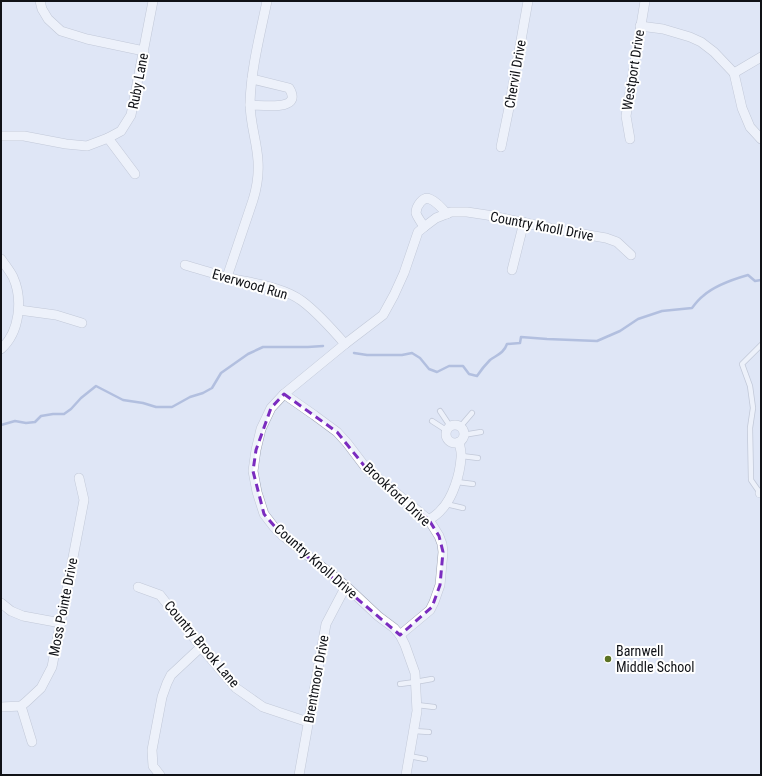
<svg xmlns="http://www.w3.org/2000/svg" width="762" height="776" font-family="'Roboto Condensed',sans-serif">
	<rect width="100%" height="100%" fill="#dfe6f5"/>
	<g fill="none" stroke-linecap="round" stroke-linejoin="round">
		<!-- stream -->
		<g stroke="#7d91c4" stroke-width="2.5">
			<path d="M354,353L367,355H402L412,353L420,358L429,369L437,372L449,366H463L469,374L477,376C481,370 485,365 490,360C497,355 504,353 507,344L520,343L521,337L547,339L597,341L620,331L638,319L662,311L692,308C695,304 699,299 703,296C714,286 734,279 748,275L755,281L761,280"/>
			<path d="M1,425L15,421L26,423L35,422L41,416L53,414H64L71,409L81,398L96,386L123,400L143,403L156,407H172L190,397L203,393L212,388L221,373L248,354L263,347H308L323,346"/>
		</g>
		<defs>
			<g id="service">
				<path d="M440,411L450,426"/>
				<path d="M432,421L446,430"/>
				<path d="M460,427L472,413"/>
				<path d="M463,435L481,432"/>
				<path d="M462,456L478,458"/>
				<path d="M457,482L473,484"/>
				<path d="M760,493L751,480L750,428L753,408L750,386L742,364L761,345"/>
				<path d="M446,504L463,508"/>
				<path d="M400,684L415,682L432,679"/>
				<path d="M417,705L434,707"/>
				<path d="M414,731L429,732"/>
				<path d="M409,756L425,759"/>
			</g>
			<g id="minor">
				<path d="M40,1L42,9L48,19L61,31L87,39L144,51"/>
				<path d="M640,26L663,29L690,37L701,42L714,52L734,73L742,108L750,127L761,139"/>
				<path d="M734,73L761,57"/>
				<path d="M250,105C262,105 304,112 289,88L252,79"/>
				<path d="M1,136H24L66,144L87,146L108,138L121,131L131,115L153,1"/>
				<path d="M108,138L135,174"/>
				<path d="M630,139L626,116L645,1"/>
				<path d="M501,147L509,108L528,1"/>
				<path d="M424,227C422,223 417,217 416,213C416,206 423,196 430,199C437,202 442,208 447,214"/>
				<path d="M1,259C5,265 10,271 13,277C23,299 20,332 1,349"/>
				<path d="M185,265C198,269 212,273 226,277C249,283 282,286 302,301C318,313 332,329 345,344"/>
				<path d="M512,270L524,222"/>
				<path d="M227,277L253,200C257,187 259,175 258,161C257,142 250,123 250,103C251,69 260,35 267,1"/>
				<path d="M19,310L56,315L82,323"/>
				<path d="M284,394L314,415L337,432L347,443L366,468L429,520L439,536L442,544L443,552L440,585L434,602L430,610L400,635"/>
				<circle cx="455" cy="434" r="9"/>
				<path d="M760,493H761"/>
				<path d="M429,520C433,517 438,514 441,510C453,498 460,474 461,458C462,453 460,447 459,442"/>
				<path d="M138,587L160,595L201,647L236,688L263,707L308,722"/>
				<path d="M1,603L11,611L23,616L61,623"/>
				<path d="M21,706L32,742"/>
				<path d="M1,707L21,706L26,702L41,688L52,667L84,500L79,478"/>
				<path d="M160,775L153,766L152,750L162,697L167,683L171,675L201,647"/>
				<path d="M299,775L326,624L346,586"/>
				<path d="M406,775L417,711L415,673L405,645L400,635L394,628L378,616L346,586L282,535L274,527L264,514L257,492L253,471L256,450L261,429L271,408L284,394L345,344L383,315L394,295L404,273L418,232L424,227L436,218L451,212H467L487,215L565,231L606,238L617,242L631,255"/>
			</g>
		</defs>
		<!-- service casing -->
		<use href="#service" stroke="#a0a6b5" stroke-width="6"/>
		<!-- minor casing -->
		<use href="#minor" stroke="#a0a6b5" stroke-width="10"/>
		<!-- service -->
		<use href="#service" stroke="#fff" stroke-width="4.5"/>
		<!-- minor -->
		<use href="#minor" stroke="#fff" stroke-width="9"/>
	</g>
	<!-- marked area -->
	<path d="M0 0H762V776H0ZM284,394L337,432L366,468L429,520L439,536L443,552L440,585L432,607L400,635L282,535L264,514L253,471L256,450L271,408Z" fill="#dfe6f5" fill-opacity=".55" fill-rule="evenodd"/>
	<path fill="none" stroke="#7b2cbf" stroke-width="3" stroke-dasharray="8 5" stroke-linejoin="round" d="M284,394L337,432L366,468L429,520L439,536L443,552L440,585L432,607L400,635L282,535L264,514L253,471L256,450L271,408Z"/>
	<!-- markers -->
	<circle fill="#5b7223" stroke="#fff" stroke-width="1.5" cx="608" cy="659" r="4"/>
	<g text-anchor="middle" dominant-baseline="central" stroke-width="4" stroke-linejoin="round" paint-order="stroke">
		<!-- street labels -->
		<g font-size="14" fill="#101217" stroke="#fff">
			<text transform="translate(633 70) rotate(-81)">Westport Drive</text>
			<text transform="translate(515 74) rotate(-80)">Chervil Drive</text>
			<text transform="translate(138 81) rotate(-79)">Ruby Lane</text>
			<text transform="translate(542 226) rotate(11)">Country Knoll Drive</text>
			<text transform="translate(250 284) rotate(16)">Everwood Run</text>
			<text transform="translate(397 494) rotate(43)">Brookford Drive</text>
			<text transform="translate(316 561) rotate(41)">Country Knoll Drive</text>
			<text transform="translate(63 607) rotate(-79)">Moss Pointe Drive</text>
			<text transform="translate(202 644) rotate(50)">Country Brook Lane</text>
			<text transform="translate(316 679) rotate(-80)">Brentmoor Drive</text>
		</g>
		<!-- poi labels -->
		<g font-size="14" fill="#101217" stroke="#fff" text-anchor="start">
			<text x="616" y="651">Barnwell<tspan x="616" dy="16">Middle School</tspan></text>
		</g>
	</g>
	<!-- border -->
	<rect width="762" height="776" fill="none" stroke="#101217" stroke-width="4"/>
</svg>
